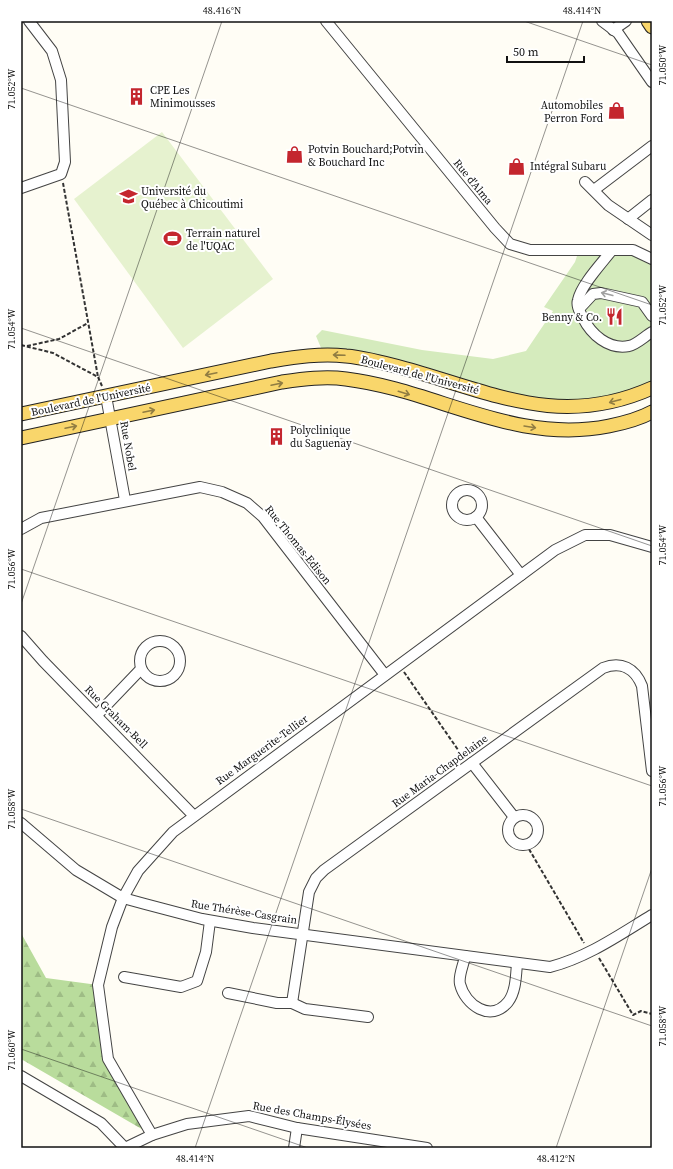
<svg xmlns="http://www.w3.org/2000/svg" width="673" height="1169" font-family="'Source Serif 4',serif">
	<defs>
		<pattern id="forest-firs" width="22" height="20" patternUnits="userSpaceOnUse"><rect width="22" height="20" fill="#b9dc9c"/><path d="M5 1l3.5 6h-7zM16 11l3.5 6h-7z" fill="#9ebc85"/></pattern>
	</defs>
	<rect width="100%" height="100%" fill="#fffdf5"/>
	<!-- grass -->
	<path fill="#d5ebbd" d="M579,250H633L652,259V388L569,408L324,355L316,336L322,330L422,350L493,359L526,351L553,311L544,307L575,262Z"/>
	<!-- forest -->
	<path fill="url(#forest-firs)" d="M21,933L46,978L98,985L108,1059L152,1135L21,1059Z"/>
	<!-- pitch -->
	<path fill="#e6f2cf" d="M162,132L273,279L183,348L74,199Z"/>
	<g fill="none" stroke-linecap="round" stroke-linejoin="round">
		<defs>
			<g id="minor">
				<path d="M326,21L495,228L510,244L530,250H633L652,259"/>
				<path d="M602,21L618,33L652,82"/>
				<path d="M613,30L626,21"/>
				<path d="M585,182L608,205L652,235"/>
				<path d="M21,188L61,174L65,162L61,80L52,51L29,21"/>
				<path d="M594,190L652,146"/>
				<path d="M628,219L652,200"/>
				<path d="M612,250C602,263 581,285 578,300C576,306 580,312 583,318C591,334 608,350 629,346C636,345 645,336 652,332"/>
				<path d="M579,309L593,294L601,293L642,302L652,316"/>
				<path d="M106,396L125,500"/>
				<circle cx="467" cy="505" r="15"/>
				<path d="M476,517L521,575"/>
				<path d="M21,529L41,518L200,487L222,492L247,503L263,517L385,675"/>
				<path d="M21,636L43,661L194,816"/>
				<circle cx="160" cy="661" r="20"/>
				<path d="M97,715L141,669"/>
				<path d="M472,763L514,817"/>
				<circle cx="523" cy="830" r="15"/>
				<path d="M21,823L76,870L123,898L145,904L202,919L253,928L550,967C588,957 619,935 652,915"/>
				<path d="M465,956C464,964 458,976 460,984C465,1005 491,1023 508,1002C516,992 516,975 517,963"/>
				<path d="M124,977L181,987L197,981L206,952L210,921"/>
				<path d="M228,993L277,1003H292L309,892L316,878L324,870L603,668C621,661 635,668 642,686L652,771"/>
				<path d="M292,1003L305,1009L368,1017"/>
				<path d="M21,1076L101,1123L125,1148"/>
				<path d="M152,1135L108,1059L98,985L112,927L123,898L138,871L173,832L555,550L585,535H610L652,547"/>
				<path d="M125,1148L152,1135L187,1124L249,1116L297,1128L427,1148"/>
				<path d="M294,1148L297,1128"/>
			</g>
			<g id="major">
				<path d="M648,21L652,27"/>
				<path d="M21,414L271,361C296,357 321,353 346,356C369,358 392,365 414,371C499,396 565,427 652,388"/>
				<path d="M21,438L282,382C303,379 325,376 346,379C436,390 514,445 609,426C624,423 639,419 652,412"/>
			</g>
		</defs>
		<!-- minor casing -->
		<use href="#minor" stroke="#444" stroke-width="12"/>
		<!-- major casing -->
		<use href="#major" stroke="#222" stroke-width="15"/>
		<!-- path -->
		<g stroke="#333" stroke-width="2" stroke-dasharray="4 2" stroke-linecap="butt">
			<path d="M63,183L98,377"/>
			<path d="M21,345L53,353L98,377L102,386"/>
			<path d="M27,346L59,339L88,323"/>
			<path d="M404,672L463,757"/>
			<path d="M526,844L584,943"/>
			<path d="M599,958L633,1015L641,1011L652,1014"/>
		</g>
		<!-- minor -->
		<use href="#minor" stroke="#fff" stroke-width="10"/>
		<!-- major -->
		<use href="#major" stroke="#f9d66b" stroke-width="13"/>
	</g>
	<!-- one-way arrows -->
	<defs><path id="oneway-shaft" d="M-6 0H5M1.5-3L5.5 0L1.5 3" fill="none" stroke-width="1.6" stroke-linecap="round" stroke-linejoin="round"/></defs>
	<use stroke="#a0a0a0" href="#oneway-shaft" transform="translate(607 294) rotate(-166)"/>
	<g stroke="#917d42">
		<use href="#oneway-shaft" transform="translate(339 355) rotate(-178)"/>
		<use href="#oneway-shaft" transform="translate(211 374) rotate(168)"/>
		<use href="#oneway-shaft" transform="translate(277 384) rotate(-12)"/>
		<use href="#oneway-shaft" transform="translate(404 393) rotate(17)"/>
		<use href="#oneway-shaft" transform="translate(615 401) rotate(165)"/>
		<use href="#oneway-shaft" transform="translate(149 411) rotate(-12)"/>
		<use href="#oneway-shaft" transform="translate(71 427) rotate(-12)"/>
		<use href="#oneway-shaft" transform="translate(530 427) rotate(9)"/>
	</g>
	<!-- ticks -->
	<path fill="none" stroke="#111" stroke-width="1" stroke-opacity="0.45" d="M524,21L652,65M21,88L652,305M21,328L652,546M21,569L652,786M21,604L222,21M21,809L652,1026M21,1049L308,1148M195,1148L583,21M556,1148L652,868"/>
	<!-- icons -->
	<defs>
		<symbol id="building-bare" viewBox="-9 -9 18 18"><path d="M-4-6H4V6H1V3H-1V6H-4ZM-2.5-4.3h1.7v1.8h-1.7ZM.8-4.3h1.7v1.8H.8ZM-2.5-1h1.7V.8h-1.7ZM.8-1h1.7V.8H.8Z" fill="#c4262e" stroke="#fff" stroke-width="2.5" paint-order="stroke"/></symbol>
		<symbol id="shop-bare" viewBox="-9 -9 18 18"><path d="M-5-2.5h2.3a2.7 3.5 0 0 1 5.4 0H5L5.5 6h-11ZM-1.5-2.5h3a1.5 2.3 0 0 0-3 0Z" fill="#c4262e" stroke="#fff" stroke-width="2.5" paint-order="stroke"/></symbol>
		<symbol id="university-bare" viewBox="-9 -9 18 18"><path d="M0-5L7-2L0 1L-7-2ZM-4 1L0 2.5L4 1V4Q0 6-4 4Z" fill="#c4262e" stroke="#fff" stroke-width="2.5" paint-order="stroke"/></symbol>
		<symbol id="stadium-bare" viewBox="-9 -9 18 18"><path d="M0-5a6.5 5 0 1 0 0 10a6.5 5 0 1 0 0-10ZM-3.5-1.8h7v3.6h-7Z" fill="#c4262e" stroke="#fff" stroke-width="2.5" paint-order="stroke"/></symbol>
		<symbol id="restaurant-bare" viewBox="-9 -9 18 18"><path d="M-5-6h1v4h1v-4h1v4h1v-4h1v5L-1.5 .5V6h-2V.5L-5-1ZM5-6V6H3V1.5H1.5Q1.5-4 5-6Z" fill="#c4262e" stroke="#fff" stroke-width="2.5" paint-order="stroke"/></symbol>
	</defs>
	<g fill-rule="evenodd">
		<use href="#building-bare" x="124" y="84" width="25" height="25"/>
		<use href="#shop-bare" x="604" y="98" width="25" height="25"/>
		<use href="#shop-bare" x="282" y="142" width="25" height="25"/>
		<use href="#shop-bare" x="504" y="154" width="25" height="25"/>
		<use href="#university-bare" x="116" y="184" width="25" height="25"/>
		<use href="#stadium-bare" x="160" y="226" width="25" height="25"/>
		<use href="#restaurant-bare" x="602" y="304" width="25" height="25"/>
		<use href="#building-bare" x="264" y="424" width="25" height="25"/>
	</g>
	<g text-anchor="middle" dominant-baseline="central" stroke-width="4" stroke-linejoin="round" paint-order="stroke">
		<!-- poi labels -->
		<g font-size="11" fill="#111" stroke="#fff" text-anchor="start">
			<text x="150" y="90">CPE Les<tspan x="150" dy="13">Minimousses</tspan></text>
			<text x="603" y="105" text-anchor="end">Automobiles<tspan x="603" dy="13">Perron Ford</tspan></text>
			<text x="308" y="149">Potvin Bouchard;Potvin<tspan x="308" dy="13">&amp; Bouchard Inc</tspan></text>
			<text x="530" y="166">Intégral Subaru</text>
			<text x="141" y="191">Université du<tspan x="141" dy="13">Québec à Chicoutimi</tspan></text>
			<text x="186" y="233">Terrain naturel<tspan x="186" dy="13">de l'UQAC</tspan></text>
			<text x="602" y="317" text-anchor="end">Benny &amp; Co.</text>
			<text x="290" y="430">Polyclinique<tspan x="290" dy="13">du Saguenay</tspan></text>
		</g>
		<!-- street labels -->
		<g font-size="11" fill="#111" stroke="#fff">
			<text transform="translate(473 182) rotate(51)">Rue d'Alma</text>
			<text transform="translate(420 375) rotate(15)">Boulevard de l'Université</text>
			<text transform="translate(91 400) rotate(-12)">Boulevard de l'Université</text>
			<text transform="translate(128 446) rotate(80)">Rue Nobel</text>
			<text transform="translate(298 545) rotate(51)">Rue Thomas-Edison</text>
			<text transform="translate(116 717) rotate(45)">Rue Graham-Bell</text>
			<text transform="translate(262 750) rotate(-36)">Rue Marguerite-Tellier</text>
			<text transform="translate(440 771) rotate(-36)">Rue Maria-Chapdelaine</text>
			<text transform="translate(244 912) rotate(9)">Rue Thérèse-Casgrain</text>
			<text transform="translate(312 1116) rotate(10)">Rue des Champs-Élysées</text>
		</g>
	</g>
	<!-- border -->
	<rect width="673" height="1169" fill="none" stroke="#ffffff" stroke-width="44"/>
	<!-- scale -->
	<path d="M507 56v6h77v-6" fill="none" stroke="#111111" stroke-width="2"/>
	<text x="513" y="56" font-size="12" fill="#111111" stroke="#ffffff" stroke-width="3" paint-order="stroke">50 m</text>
	<rect x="22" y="22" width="629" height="1125" fill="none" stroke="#111" stroke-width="1.5"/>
	<g font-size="10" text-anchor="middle" fill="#111">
		<text x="222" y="14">48.416°N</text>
		<text x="582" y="14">48.414°N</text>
		<text transform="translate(662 65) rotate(-90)" y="4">71.050°W</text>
		<text transform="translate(11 89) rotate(-90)" y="4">71.052°W</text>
		<text transform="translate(662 305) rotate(-90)" y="4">71.052°W</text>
		<text transform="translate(11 329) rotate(-90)" y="4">71.054°W</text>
		<text transform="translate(662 545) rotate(-90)" y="4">71.054°W</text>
		<text transform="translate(11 569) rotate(-90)" y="4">71.056°W</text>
		<text transform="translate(662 786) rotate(-90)" y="4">71.056°W</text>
		<text transform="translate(11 809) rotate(-90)" y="4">71.058°W</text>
		<text transform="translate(662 1026) rotate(-90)" y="4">71.058°W</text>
		<text transform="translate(11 1050) rotate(-90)" y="4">71.060°W</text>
		<text x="195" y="1162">48.414°N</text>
		<text x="556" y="1162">48.412°N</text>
	</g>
</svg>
